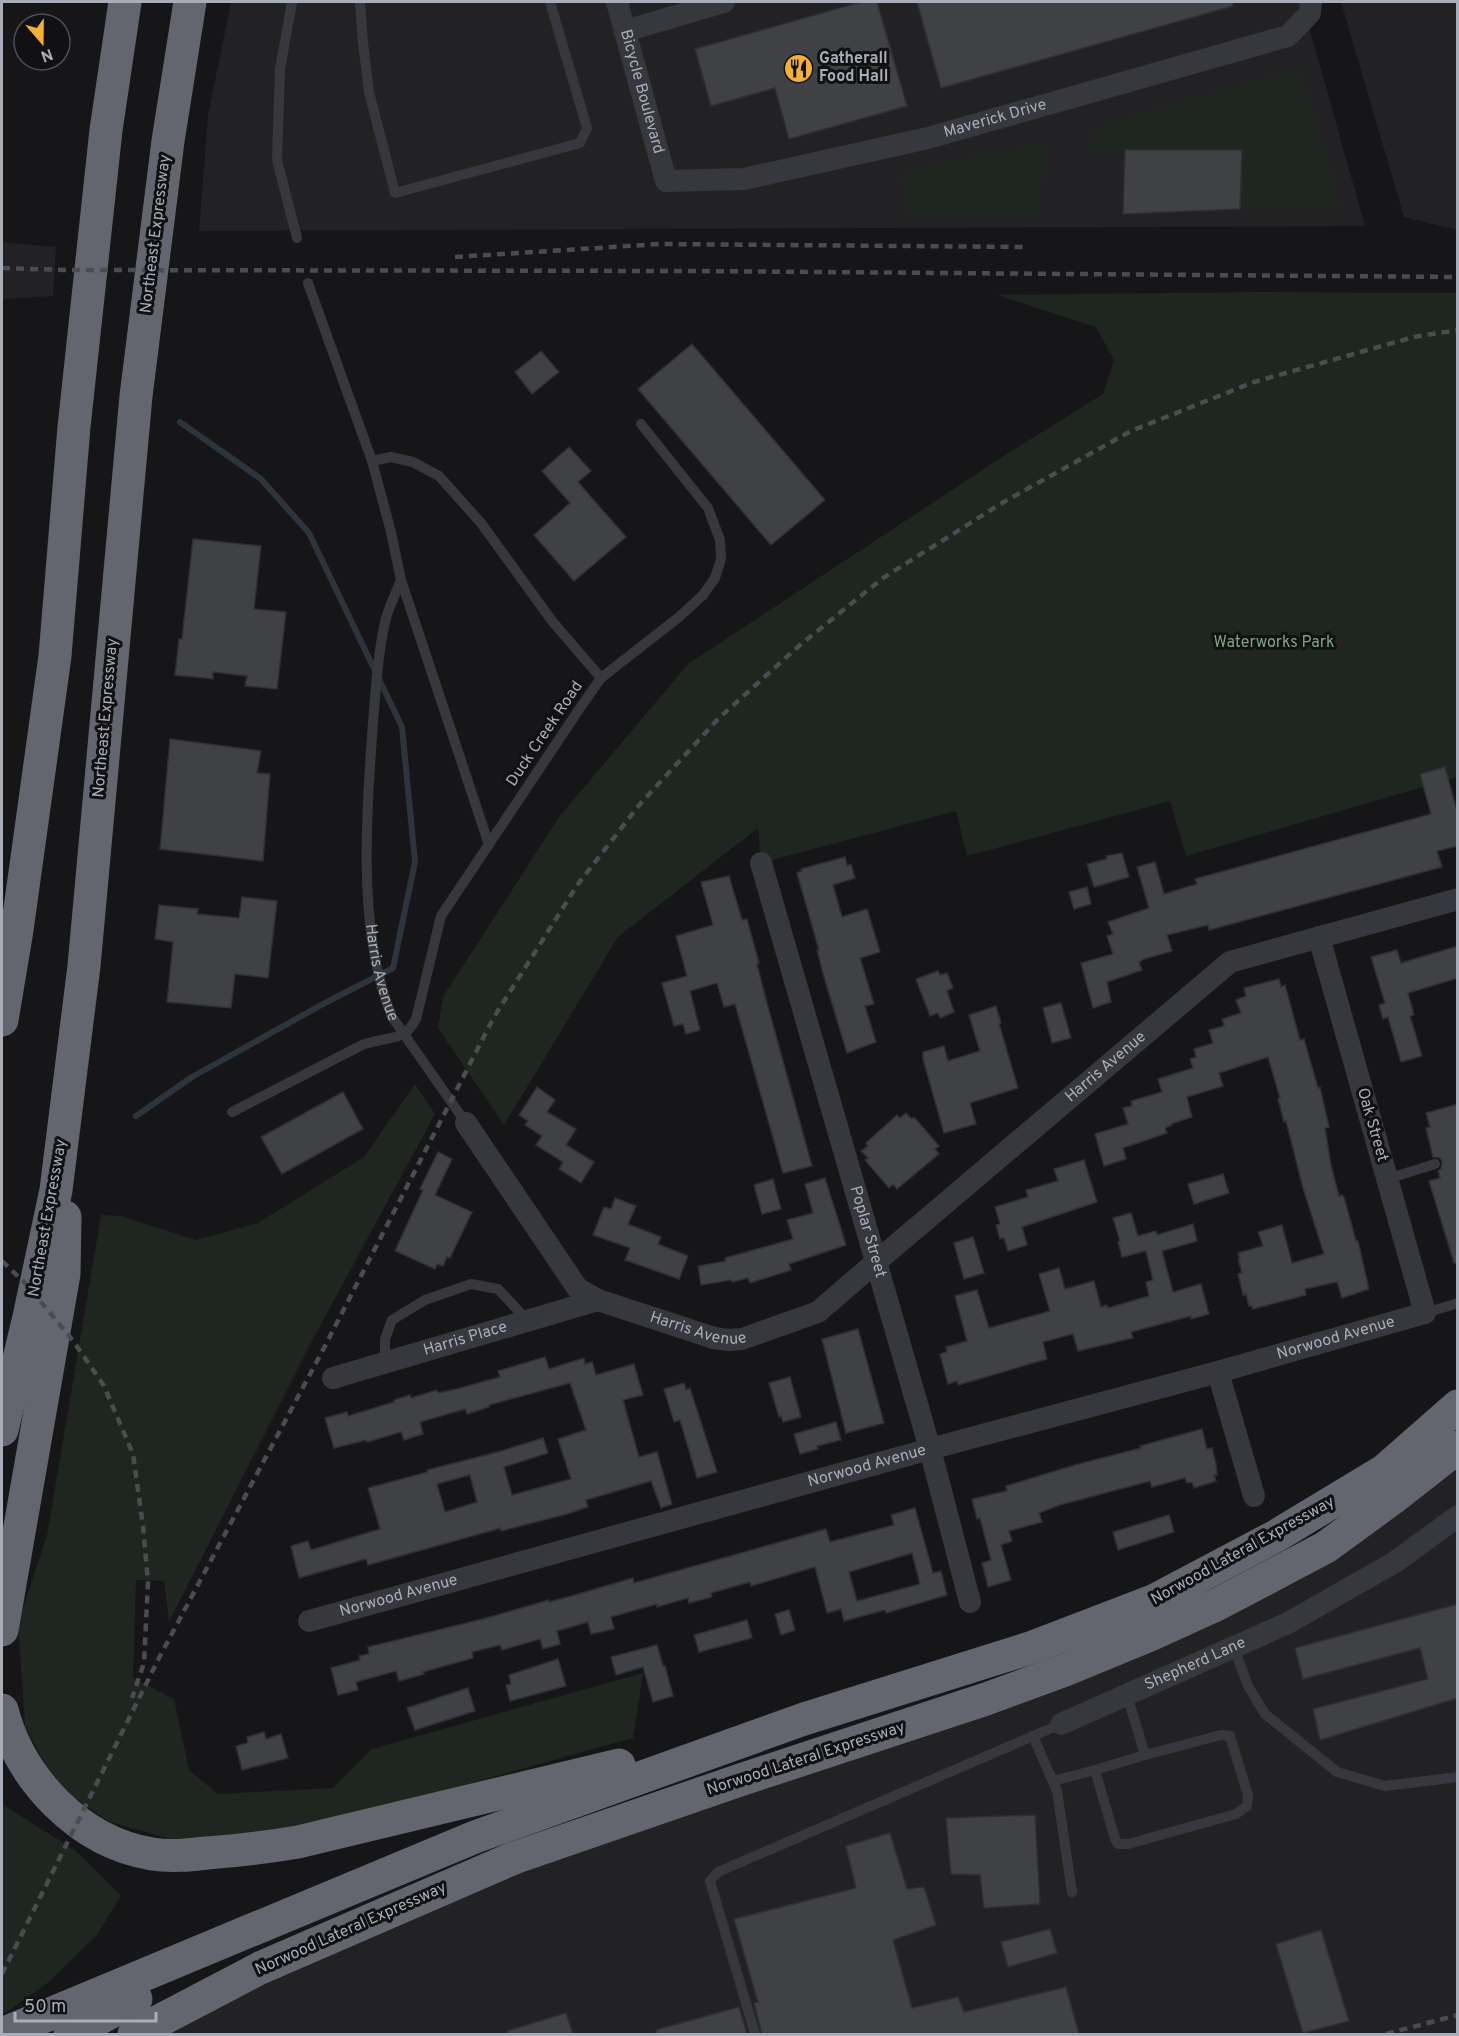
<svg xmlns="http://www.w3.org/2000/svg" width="1459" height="2036" font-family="Overpass,sans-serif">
	<rect width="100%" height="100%" fill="#161618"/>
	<!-- built -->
	<g fill="#222225">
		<path d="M231,2H1302L1365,226L199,231L208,115Z"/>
		<path d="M1341,2H1457V230L1404,217Z"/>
		<path d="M2,242L56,247L53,296L2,299Z"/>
		<path d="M1457,1447V2034H134L260,1968L1218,1604Z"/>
	</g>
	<!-- green -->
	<g fill="#1e261f">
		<path d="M1300,68L1342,210L1240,209L1241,150L1092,149L1091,128Z"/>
		<path d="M1045,144L1044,180H1039V214H905L901,170Z"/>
		<path d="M1252,292L1457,293V777L1186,856L1170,801L967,856L956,811L761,863L758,828L618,937L504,1125L438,1028L443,997L559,817L688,664L1005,455L1103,394L1114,360L1096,327L997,295Z"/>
		<path d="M415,1084L435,1114L314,1337L169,1622L164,1581L136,1580L133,1678L174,1699L189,1770L218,1794L333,1788L372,1749L643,1673L633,1738L356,1815L192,1845L110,1822L57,1787L25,1726L18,1623L47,1536L101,1215L121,1216L196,1240L258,1223L364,1157Z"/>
		<path d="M2,1804L76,1851L121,1896L96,1936L46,1984L2,2015Z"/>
	</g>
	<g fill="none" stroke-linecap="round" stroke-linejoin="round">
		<!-- stream -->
		<path stroke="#2c353c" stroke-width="6" d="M136,1116L192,1077L323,1004L393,968L415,862L402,727L309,533L261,479L180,422"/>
	</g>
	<!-- building -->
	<g fill="#404145" stroke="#303034" stroke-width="1.5" fill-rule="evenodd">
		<path d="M861,2H877L907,106L789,139L775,88L711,106L695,49Z"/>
		<path d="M917,2H1232L1233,6L941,88Z"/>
		<path d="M1125,150H1242L1240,209L1123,214Z"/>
		<path d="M692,344L825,500L771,545L638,389Z"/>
		<path d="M541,351L559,372L532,394L515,372Z"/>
		<path d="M569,447L591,471L578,482L626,537L574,581L534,535L570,503L542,471Z"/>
		<path d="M193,539L261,546L254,609L286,612L277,689L245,686L247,676L213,672V679L175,675L179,639H182Z"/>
		<path d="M170,739L261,751L257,773L270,774L263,861L160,849Z"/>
		<path d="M1445,767L1458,815V846L1437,851L1442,867L1209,930L1208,925L1167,935L1172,951L1144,959L1139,962L1142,970L1107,982L1111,1002L1093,1008L1081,963L1113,954L1107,936L1113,934L1108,922L1149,908L1137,867L1155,862L1164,894L1197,884L1195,879L1431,814L1420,774Z"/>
		<path d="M1122,853L1129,877L1094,887L1087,864L1107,859L1106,856Z"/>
		<path d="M845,857L847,866L851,864L855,878L833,885L842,917L867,909L880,952L860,958L874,1004L865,1006L876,1042L847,1053L824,977L817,950H819L797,873L802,871L801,869Z"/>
		<path d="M729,876L742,920L747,919L759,963L757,964L765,996L812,1166L783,1173L735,1004L724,1007L717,983L690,991L700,1030L686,1034L683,1024L674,1026L662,983L687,976L676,936L713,925L701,882Z"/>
		<path d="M1087,887L1091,904L1074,909L1069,892Z"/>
		<path d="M242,897L277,901L268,978L235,974L231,1008L167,1002L173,942L155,939L159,905L198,909L197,914L239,918Z"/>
		<path d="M1458,946V978L1408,993L1414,1015L1410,1016L1422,1056L1401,1062L1388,1017L1383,1019L1379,1005L1385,1003L1371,957L1397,950L1401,963Z"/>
		<path d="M938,971L940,975L947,973L953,988L947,991L954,1012L940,1018L938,1013L930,1016L916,979Z"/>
		<path d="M1279,979L1281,987L1285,985L1300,1040L1304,1039L1318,1088L1320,1087L1329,1127L1325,1128L1331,1165L1339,1196L1342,1195L1344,1197L1356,1241H1358L1369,1289L1342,1298L1337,1282L1305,1289L1306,1295L1253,1309L1252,1306H1249L1246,1294L1243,1295L1238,1274L1242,1273L1238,1259H1240L1238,1253L1263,1246L1258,1232L1282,1225L1292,1263L1324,1254L1303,1188L1286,1121L1284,1122L1278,1099L1280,1098L1268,1057L1219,1073L1223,1086L1187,1097L1192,1117L1171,1124L1172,1125L1165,1128L1167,1133L1123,1148L1126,1159L1104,1166L1095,1134L1128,1124L1123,1108L1132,1106L1131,1101L1162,1092L1158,1079L1193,1068L1190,1059L1196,1057L1194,1049L1213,1043L1209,1030L1224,1026L1222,1019L1241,1013L1236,1000L1246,996L1244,988Z"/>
		<path d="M1061,1003L1071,1038L1052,1043L1043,1008Z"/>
		<path d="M996,1006L1001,1023L999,1024L1018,1088L970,1103L976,1124L944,1133L923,1059V1052L944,1046L948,1061L980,1051L969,1015Z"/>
		<path d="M537,1087L555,1100L547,1112L576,1129L566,1145L594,1162L581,1183L559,1169L563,1162L536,1145L542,1136L525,1125L528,1121L519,1115Z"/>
		<path d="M343,1092L363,1129L282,1174L261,1137Z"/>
		<path d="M1458,1104V1263H1454L1429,1181L1440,1178L1438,1171L1441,1169L1442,1162L1440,1158L1433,1157L1426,1128L1430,1127L1426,1113Z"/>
		<path d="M906,1113L912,1119L914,1117L939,1146L935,1149L939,1154L897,1189L893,1184L889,1188L865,1160L868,1158L861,1151L868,1146L866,1143L897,1115L900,1118Z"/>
		<path d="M438,1152L452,1159L435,1195L472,1212L450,1258L447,1257L443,1266L437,1264L435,1269L395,1251L423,1190L420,1189Z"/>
		<path d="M1084,1160L1097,1202L1022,1227L1027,1245L1008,1251L1004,1238L1000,1239L996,1225L1000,1224L995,1207L1028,1197L1026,1190L1058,1181L1054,1169Z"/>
		<path d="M1223,1174L1229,1193L1194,1204L1188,1184Z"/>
		<path d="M825,1178L846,1245L789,1264L791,1270L750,1283L748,1278L732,1282L731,1280L701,1285L698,1266L726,1261L725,1258L793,1239L787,1220L813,1213L805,1184Z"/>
		<path d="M773,1179L781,1209L762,1214L754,1185Z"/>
		<path d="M615,1198L636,1206L628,1224L661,1237L658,1244L688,1256L679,1279L625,1260L630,1248L593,1235L604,1207L611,1209Z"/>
		<path d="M1131,1213L1138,1236L1156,1231L1157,1235L1193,1224L1197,1241L1162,1251L1173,1292L1201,1284L1209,1314L1191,1319V1316L1131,1332L1133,1338L1078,1351L1073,1334L1043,1342L1047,1359L965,1383L958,1385L957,1381L948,1384L940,1354L947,1352L946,1347L967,1341L955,1296L977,1290L989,1328L1050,1311L1039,1274L1059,1268L1065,1289L1094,1281L1101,1307L1107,1305L1108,1308L1149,1296L1146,1282L1153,1280L1146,1251L1122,1257L1118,1242L1120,1241L1113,1218Z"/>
		<path d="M973,1237L984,1273L964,1279L954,1243Z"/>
		<path d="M858,1329L884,1423L846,1433L822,1339Z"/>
		<path d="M545,1357L549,1369L584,1358L585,1364L592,1362L596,1375L634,1364L643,1395L623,1400L639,1457L657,1452L672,1504L661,1508L651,1481L586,1500L588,1507L567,1514L501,1531V1528L368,1565L366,1559L299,1578L291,1546L308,1541L311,1550L380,1529L368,1488L428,1472L427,1470L498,1452L543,1438L548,1453L504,1467L512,1495L571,1479L558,1439L586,1430L570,1383L489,1405V1407L467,1414L465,1409L420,1422L423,1434L404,1440L401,1432L367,1442L366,1440L334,1448L325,1418L347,1412L348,1416L394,1402V1400L410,1395L411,1398L437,1390L438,1393L457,1389L500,1377L498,1371ZM470,1475L477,1502L445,1512L437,1484Z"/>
		<path d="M790,1377L801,1417L783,1422L781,1416L779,1417L769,1383Z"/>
		<path d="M684,1383L686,1390L690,1388L717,1472L697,1478L680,1420L674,1422L664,1389Z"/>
		<path d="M836,1422L841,1440L817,1446L818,1449L800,1454L794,1434Z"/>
		<path d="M1202,1429L1207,1449L1212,1448L1216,1464L1217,1475H1214L1216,1481L1194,1488L1192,1482L1187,1483L1185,1478L1152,1487L1150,1481L1060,1505L1039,1513L1042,1522L1009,1531L1012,1541L1001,1545L1011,1580L988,1587L982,1563L991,1560L980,1518L977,1519L972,1499L1007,1491L1006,1486L1075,1465L1141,1448L1140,1446Z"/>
		<path d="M915,1508L933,1573L941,1571L947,1595L886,1613L885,1610L844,1621L841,1609L827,1613L815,1567L751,1586L750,1582L711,1593L712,1597L689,1603L688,1598L657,1607V1604L611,1617L614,1629L591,1634L588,1622L557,1631L560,1644L543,1649L540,1639L502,1650L500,1645L472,1652L473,1658L423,1672L424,1674L399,1681L396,1671L356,1682L358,1690L338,1695L331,1668L360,1660L359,1656L369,1654L368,1647L483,1619L549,1600V1602L575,1595L633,1578L634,1583L826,1529L830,1542L894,1525L891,1515ZM912,1553L920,1584L857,1601L849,1572Z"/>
		<path d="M1169,1515L1174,1532L1118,1550L1113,1532Z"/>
		<path d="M1458,1604V1698L1320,1740L1313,1709L1428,1679L1420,1648L1303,1679L1295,1648Z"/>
		<path d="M789,1610L795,1630L781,1635L775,1614Z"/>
		<path d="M747,1620L752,1638L699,1652L694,1635Z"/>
		<path d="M657,1645L663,1666H665L673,1696L653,1702L643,1667L616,1675L611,1657Z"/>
		<path d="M558,1659L566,1686L510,1701L506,1685L511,1684L509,1675Z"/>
		<path d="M468,1688L475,1711L415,1730L407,1708Z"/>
		<path d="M264,1732L266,1739L281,1734L288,1758L242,1770L236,1746L248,1743L247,1737Z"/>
		<path d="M1035,1815L1040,1904L984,1908L980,1875L951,1874L946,1818Z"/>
		<path d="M890,1833L907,1889L924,1887L936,1925L893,1940L912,2008L958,1997L964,2012L1066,1987L1079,2034H762L754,2003L758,2002L734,1919L856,1888L846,1846Z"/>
		<path d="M1050,1929L1057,1953L1008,1967L1001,1942Z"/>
		<path d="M1321,1930L1349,2021L1303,2033L1276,1944Z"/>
		<path d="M739,2007L747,2034H657L656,2030Z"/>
		<path d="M566,2013L573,2034H508L507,2031Z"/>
	</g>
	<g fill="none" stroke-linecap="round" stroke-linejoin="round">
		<!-- lane -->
		<g stroke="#37383d" stroke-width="10">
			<path d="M292,2L280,69L277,160L297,238"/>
			<path d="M360,2L363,43L369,92L395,193L580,143L587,128L550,2"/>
			<path d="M308,283L372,461L391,532L401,580L489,845"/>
			<path d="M372,461L391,457L413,462L439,476L481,523L552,621L601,678"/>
			<path id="s1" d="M401,580C396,593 388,608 385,622C377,659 375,698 372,736C366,824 358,934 392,1017L466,1123"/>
			<path d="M232,1112L362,1045C375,1040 393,1039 404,1034C409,1031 413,1024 416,1019L441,916L580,708L601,678L679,617L703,595L715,578L721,559L720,540L708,508L641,424"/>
			<path d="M1387,1179L1435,1164"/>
			<path d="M1425,1313L1458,1303"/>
			<path d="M385,1363V1339L392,1320L425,1300L471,1284L498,1289L528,1321"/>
			<path d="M1234,1648L1248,1686L1265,1714L1337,1772L1385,1786L1458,1777"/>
			<path d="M1127,1695L1145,1755L1221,1735L1230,1736L1248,1795L1247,1806L1236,1814L1128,1844H1118L1115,1839L1095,1770L1145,1755"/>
			<path d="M1033,1736L1057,1791L1072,1892"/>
			<path d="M1053,1781L1095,1770"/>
			<path d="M755,2034L710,1881L718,1872L1061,1724"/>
		</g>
		<!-- street -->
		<g stroke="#37383d" stroke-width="22">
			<path id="s2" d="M617,2L666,181L744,179L928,138L1288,36L1310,13L1311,2"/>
			<path d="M625,31L724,2"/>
			<path id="s3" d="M761,863L930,1449L970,1602"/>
			<path id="s4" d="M466,1123L578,1289L598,1300L714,1338L728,1340L742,1339L818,1312L876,1262L1230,962L1458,899"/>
			<path d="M1218,1372L1254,1496"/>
			<path id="s5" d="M333,1378L598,1300"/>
			<path id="s6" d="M309,1621L930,1449L1218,1372L1425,1313L1319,937"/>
			<path id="s7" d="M1061,1724L1288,1623L1395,1562L1458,1516"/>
		</g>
		<!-- highway -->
		<g stroke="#63666e" stroke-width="33">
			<path d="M2,1020L17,930L55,656L74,427L106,130L125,2"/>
			<path d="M2,1430L29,1317L56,1190L84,966L136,396L168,141L190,2"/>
			<path d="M2,1630L64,1274L65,1217"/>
			<path d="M2,1710C20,1779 79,1842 152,1854C171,1857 189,1855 207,1853C238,1851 268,1847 298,1842L619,1765"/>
			<path d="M2,2034L475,1837L804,1719L1033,1647L1153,1601L1276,1536L1385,1470L1458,1406"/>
			<path d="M70,2034L136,1999"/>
			<path d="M134,2034L260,1968L514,1858L743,1779L986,1699L1065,1670L1150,1635L1218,1604L1326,1547L1393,1498L1458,1447"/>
		</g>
		<!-- rail -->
		<g stroke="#4a4c52" stroke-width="4.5" stroke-dasharray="8 6" stroke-linecap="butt">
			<path d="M455,257L660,244L1025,247"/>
			<path d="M2,268L64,270L690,271L1458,277"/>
			<path d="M2,1261L28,1286L74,1342L104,1386L133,1454L143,1526L148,1582L144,1663L132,1698"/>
			<path d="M2,1974L159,1658L325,1346L494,1017L578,884L640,804L719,718L800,645L883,578L1002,503L1131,431L1254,382L1414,337L1458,330"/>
			<path d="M1386,2034L1458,2015"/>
		</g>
	</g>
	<!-- icons -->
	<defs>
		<symbol id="restaurant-disc" viewBox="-11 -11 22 22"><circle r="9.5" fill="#f2b134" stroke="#111113"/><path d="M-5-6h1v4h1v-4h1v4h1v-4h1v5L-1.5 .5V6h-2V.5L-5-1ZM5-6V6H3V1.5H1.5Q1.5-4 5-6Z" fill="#111"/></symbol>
	</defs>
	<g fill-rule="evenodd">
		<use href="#restaurant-disc" x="782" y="52" width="33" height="33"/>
	</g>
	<g text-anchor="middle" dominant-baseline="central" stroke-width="6" stroke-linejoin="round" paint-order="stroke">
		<!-- poi labels -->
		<g font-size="16" font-weight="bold" fill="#a8adb8" stroke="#111113" text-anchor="start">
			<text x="819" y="59">Gatherall<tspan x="819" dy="18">Food Hall</tspan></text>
		</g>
		<!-- street labels -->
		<g font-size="16" fill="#a8adb8" stroke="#111113">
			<text stroke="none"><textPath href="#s2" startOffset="93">Bicycle Boulevard</textPath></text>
			<text stroke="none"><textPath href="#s2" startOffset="522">Maverick Drive</textPath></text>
			<text transform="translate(156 234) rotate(-83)">Northeast Expressway</text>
			<text transform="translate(106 718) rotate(-85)">Northeast Expressway</text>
			<text transform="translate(545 734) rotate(-56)">Duck Creek Road</text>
			<text stroke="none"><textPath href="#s1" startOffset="398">Harris Avenue</textPath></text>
			<text stroke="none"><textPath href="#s4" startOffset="832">Harris Avenue</textPath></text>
			<text transform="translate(1372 1125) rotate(74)">Oak Street</text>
			<text transform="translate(48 1218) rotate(-80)">Northeast Expressway</text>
			<text stroke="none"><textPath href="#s3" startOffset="384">Poplar Street</textPath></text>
			<text stroke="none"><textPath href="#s4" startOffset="328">Harris Avenue</textPath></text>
			<text stroke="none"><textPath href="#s6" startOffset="1065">Norwood Avenue</textPath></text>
			<text stroke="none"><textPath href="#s5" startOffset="138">Harris Place</textPath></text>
			<text stroke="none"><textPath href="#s6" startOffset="579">Norwood Avenue</textPath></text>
			<text transform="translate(1243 1551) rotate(-29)">Norwood Lateral Expressway</text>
			<text stroke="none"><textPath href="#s6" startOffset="93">Norwood Avenue</textPath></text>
			<text stroke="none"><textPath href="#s7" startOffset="147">Shepherd Lane</textPath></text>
			<text transform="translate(806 1759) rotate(-18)">Norwood Lateral Expressway</text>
			<text transform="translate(351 1929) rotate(-24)">Norwood Lateral Expressway</text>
		</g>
		<!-- park labels -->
		<g font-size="16" fill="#7fa381" stroke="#111113">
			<text x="1274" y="643">Waterworks Park</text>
		</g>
	</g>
	<!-- border -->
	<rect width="1459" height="2036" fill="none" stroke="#a8adb8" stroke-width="6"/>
	<!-- north arrow -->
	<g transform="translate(42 42) rotate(160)"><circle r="28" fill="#111113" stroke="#4d4f55" stroke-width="1.5"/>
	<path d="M0-4.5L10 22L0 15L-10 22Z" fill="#f2b134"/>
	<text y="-9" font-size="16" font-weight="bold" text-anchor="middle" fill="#a8adb8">N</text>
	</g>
	<!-- scale -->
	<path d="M15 2012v9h141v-9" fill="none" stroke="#a8adb8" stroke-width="3"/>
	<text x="24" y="2012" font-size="18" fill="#a8adb8" stroke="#111113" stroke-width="4.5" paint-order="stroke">50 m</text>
</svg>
